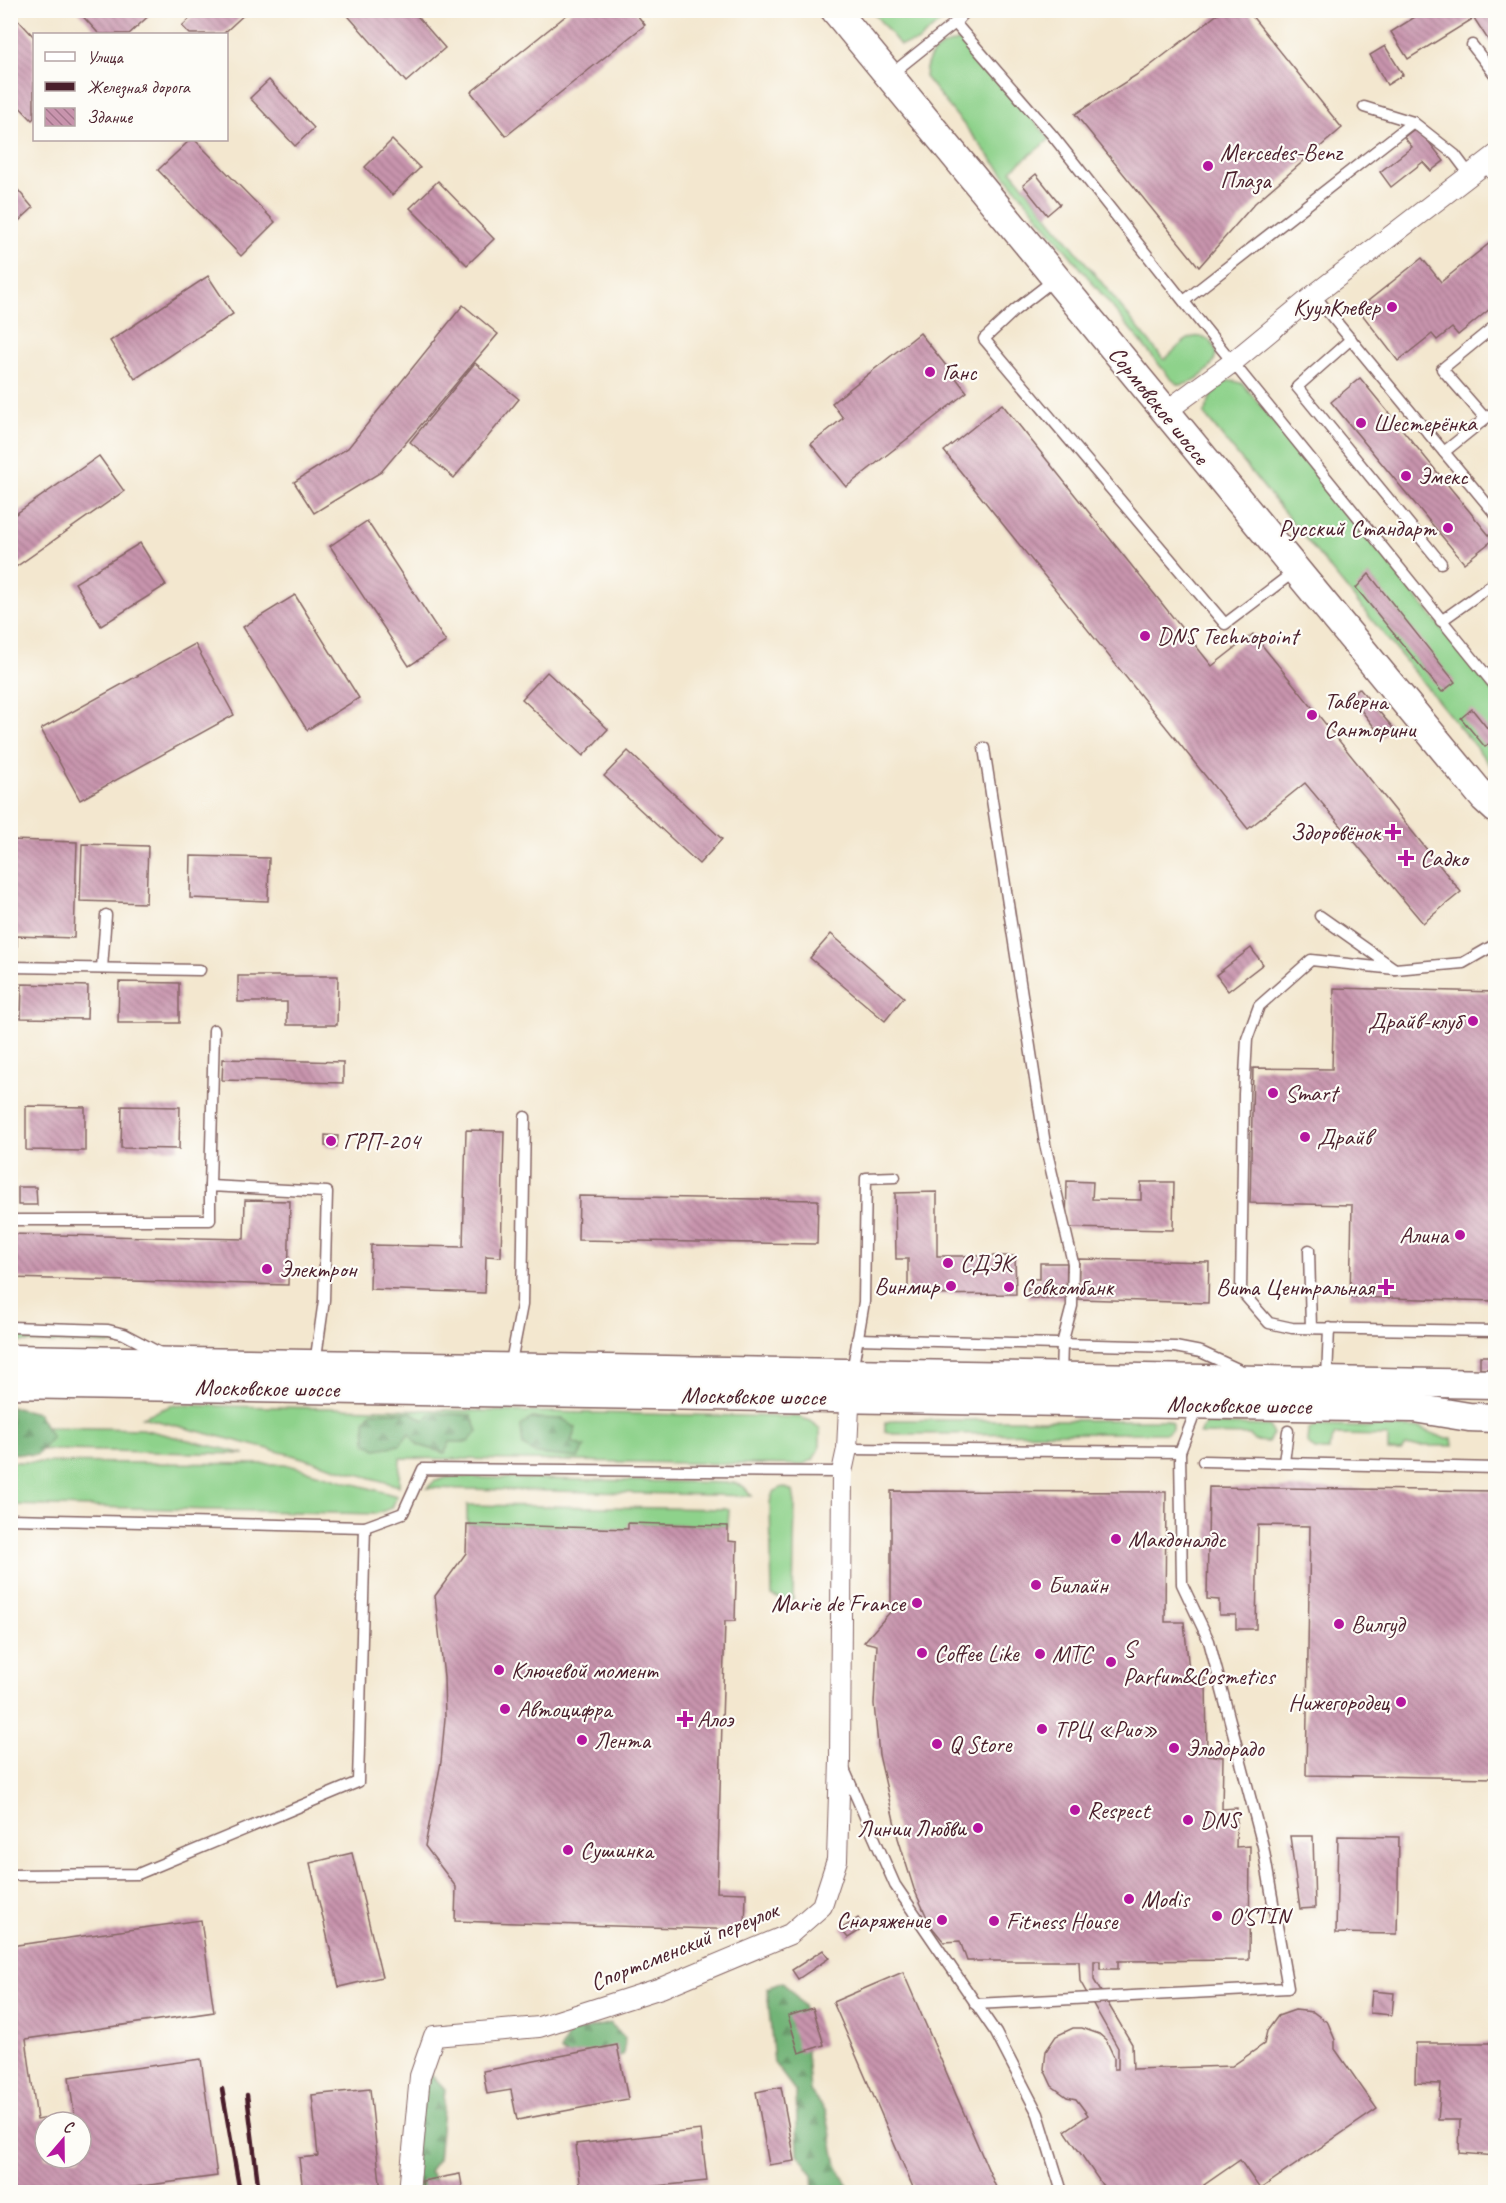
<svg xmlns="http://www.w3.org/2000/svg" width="1506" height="2203" font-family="Caveat,sans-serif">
	<defs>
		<pattern id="forest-firs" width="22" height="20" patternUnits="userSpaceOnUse" patternTransform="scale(1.5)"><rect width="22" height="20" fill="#72b477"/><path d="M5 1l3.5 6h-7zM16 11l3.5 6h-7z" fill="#609262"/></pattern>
		<pattern id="building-back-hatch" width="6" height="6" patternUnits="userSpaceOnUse" patternTransform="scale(1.5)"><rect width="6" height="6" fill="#c894ad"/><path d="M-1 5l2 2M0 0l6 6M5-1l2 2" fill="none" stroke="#a4788d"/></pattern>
	</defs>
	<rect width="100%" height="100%" fill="#fdfcf7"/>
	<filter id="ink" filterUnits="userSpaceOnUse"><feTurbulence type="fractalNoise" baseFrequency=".0167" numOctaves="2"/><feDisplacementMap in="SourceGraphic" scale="12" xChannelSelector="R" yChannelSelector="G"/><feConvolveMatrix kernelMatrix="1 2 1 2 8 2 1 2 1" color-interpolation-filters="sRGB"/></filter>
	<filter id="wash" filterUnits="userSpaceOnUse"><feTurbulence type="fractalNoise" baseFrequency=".008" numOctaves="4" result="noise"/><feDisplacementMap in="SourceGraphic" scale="24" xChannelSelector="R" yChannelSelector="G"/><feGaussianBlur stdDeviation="1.35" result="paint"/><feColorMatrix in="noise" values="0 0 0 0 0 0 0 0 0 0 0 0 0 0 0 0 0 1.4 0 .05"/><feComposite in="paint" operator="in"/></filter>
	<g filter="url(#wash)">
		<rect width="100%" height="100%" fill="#f3e7cf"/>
		<!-- grass -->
		<g fill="#8ed28b" stroke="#6c785b" stroke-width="1.5">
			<path d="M872,11H953L917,42L900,45Z"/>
			<path d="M958,41L966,43L1050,139L1011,170L1164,360C1172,354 1183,339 1193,337C1198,336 1203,337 1207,339C1232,356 1198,384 1179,385L1170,378L925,77C926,55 937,46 958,41Z"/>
			<path d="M1226,381H1234L1243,384L1495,694V771L1204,414L1211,396Z"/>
			<path d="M11,1334L115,1338L127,1344L11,1342Z"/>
			<path d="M173,1405L798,1417L811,1421L820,1429V1446L813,1460L801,1465L400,1458L399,1486L292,1455L142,1417Z"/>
			<path d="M11,1418L47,1427L142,1429L245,1454L11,1449Z"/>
			<path d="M893,1420H1166L1172,1423V1429L1167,1433L893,1434L885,1431V1423Z"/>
			<path d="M1205,1424L1269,1426L1273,1434L1268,1442L1254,1441L1250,1435L1200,1434Z"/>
			<path d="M1314,1426L1420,1428L1444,1438H1452L1453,1446H1406L1401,1451H1388V1436L1335,1435L1328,1450H1315L1307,1442L1308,1431Z"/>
			<path d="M11,1462L285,1464L397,1496L392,1508L375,1514L11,1505Z"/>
			<path d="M448,1477L734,1483L744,1487L752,1496L427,1488L435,1481Z"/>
			<path d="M783,1487L793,1491L795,1503L793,1600L780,1599L772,1595L770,1502L773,1492Z"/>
			<path d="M467,1505L729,1509L728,1526L629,1523L628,1529L467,1524Z"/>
		</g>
		<!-- forest -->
		<g fill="url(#forest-firs)" stroke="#5e6a51" stroke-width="1.5">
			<path d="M11,1407L38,1413L52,1438L37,1455L11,1453Z"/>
			<path d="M372,1412H411L424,1420L433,1413L471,1415L478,1431L468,1442H450L445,1453L418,1445L409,1433L400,1445L376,1449L366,1443L365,1420Z"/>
			<path d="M532,1418L563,1419L576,1428L571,1442L585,1447L578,1458L537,1454L523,1446L521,1426Z"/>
			<path d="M783,1982L803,2005L810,2091L826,2111L837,2165L851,2192H814L813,2175L798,2154L796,2092L774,2063L767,1988Z"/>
			<path d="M610,2023L625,2038L623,2055L582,2065L560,2051L570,2033Z"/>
			<path d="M431,2074L445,2089L438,2159L429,2171L445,2192H407L422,2082Z"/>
		</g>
		<g id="blocks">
			<!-- building -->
			<g fill="url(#building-back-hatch)" fill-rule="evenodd">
				<path d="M77,10H155L129,34H99Z"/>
				<path d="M199,10H249L223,34H190L182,26Z"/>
				<path d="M343,10H412L445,48L406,82Z"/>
				<path d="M573,10H633L645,25L506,136L471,92Z"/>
				<path d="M1223,10H1247L1342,128L1255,203L1199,267L1075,114L1146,69Z"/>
				<path d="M1426,10H1496V52L1474,18L1408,59L1391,32Z"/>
				<path d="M10,11L34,37V118L32,120L10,97Z"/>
				<path d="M1385,46L1403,75L1387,85L1370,55Z"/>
				<path d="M269,80L314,128L295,146L250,98Z"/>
				<path d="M1417,127L1444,161L1431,171L1423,162L1391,187L1380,172L1412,147L1404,137Z"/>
				<path d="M190,140H195L275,222L241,256L158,170Z"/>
				<path d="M392,140L420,168L392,195L365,167Z"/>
				<path d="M1036,174L1060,204L1047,215L1023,185Z"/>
				<path d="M438,181L494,239L467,265L410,208Z"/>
				<path d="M18,190L33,208L10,229V197Z"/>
				<path d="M1491,242L1496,248V304L1458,335L1452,328L1437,340L1432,334L1398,361L1358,309L1422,258L1441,282Z"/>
				<path d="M208,276L233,314L135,379L110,341Z"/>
				<path d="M463,305L498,334L381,472L314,513L294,482L348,448Z"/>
				<path d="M920,333L967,392L846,487L811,444L843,418L832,403Z"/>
				<path d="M475,363L519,399L454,478L410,442Z"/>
				<path d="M1360,378L1493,540L1464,563L1331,402Z"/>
				<path d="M1002,404L1212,666L1253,634L1461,892L1423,923L1305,783L1248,829L944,451Z"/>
				<path d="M99,456L124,491L10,571V518Z"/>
				<path d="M367,521L446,642L409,666L330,546Z"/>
				<path d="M140,543L166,585L101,626L75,583Z"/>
				<path d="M1369,574L1455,682L1442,692L1356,588Z"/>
				<path d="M295,595L359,698L307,730L243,627Z"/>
				<path d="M195,644L234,715L80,800L41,729Z"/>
				<path d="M547,672L608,729L583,756L522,699Z"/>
				<path d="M1359,688L1393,728L1382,737L1350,696Z"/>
				<path d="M1472,709L1495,738L1485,747L1461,718Z"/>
				<path d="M628,751L722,839L699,864L604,776Z"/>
				<path d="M10,840L77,842L74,938L17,936V946H10Z"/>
				<path d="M82,844L148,846L146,903L80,901Z"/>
				<path d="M191,856L269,858L268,901L190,898Z"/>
				<path d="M831,934L904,997L885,1021L810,958Z"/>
				<path d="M1251,948L1263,964L1228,991L1216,975Z"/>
				<path d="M238,976H338L337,1025H287V1002H238Z"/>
				<path d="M119,982L179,983V1023H118Z"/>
				<path d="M22,984L88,986L87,1019L21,1018Z"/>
				<path d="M1334,988L1496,992V1301L1350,1297L1352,1205L1250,1203L1253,1068L1332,1069Z"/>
				<path d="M223,1059L343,1062V1083L222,1080Z"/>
				<path d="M26,1106L85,1107V1151L26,1150Z"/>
				<path d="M122,1106L180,1107L179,1149L121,1148Z"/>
				<path d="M466,1130L504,1131L501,1257L486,1256L485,1293L370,1289L371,1245L463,1247Z"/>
				<path d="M325,1135L338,1136L337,1147L325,1146Z"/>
				<path d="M1067,1181L1093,1182L1092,1199L1141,1200V1182H1174L1173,1230L1066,1228Z"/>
				<path d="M18,1187H36L37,1205H18Z"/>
				<path d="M937,1192V1256H1015L1016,1294L908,1295V1259H896L895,1193Z"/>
				<path d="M579,1196L818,1200L817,1244L578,1240Z"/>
				<path d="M245,1200L290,1201L288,1285L10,1278V1234L244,1239Z"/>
				<path d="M1079,1259L1209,1262L1208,1303L1078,1299Z"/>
				<path d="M1040,1263H1067L1066,1299L1028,1298V1279H1040Z"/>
				<rect x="1480" y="1356" width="16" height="13"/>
				<path d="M1209,1487L1496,1491V1778L1306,1775L1310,1526L1258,1525L1256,1629H1236V1615H1219V1600L1207,1599Z"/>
				<path d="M891,1491L1166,1492L1165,1622H1184L1190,1680L1206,1678L1207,1755L1223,1757L1222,1809L1237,1808L1236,1847L1250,1846L1249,1960L1118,1961V1969H1100V1961H1094V1980L1132,2044L1133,2069L1232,2066L1264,2044L1267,2031L1278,2016L1295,2010L1313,2012L1328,2023L1335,2040V2049L1377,2109L1260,2189L1240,2160L1204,2185L1209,2192H1107L1065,2131L1088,2115L1076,2099L1067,2097L1052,2086L1044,2069L1046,2051L1056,2036L1073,2028H1082L1099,2034L1106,2040L1114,2057V2069H1118V2048L1080,1981L1079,1961H967L960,1941L944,1942L931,1926L914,1889L898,1838L879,1755L874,1704L877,1645L864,1642L891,1611Z"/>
				<path d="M628,1523L728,1526V1541L737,1542L735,1621H725L717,1892L746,1893L745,1930L455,1921L456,1887L425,1846L441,1762L445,1718L444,1677L435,1596L466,1553L467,1524L628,1529Z"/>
				<path d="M1290,1836H1313L1315,1908L1300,1909Z"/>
				<path d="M1338,1836L1399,1837L1397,1934L1336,1933Z"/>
				<path d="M352,1853L382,1977L339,1987L310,1863Z"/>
				<path d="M858,1918L864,1928L848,1938L841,1929Z"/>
				<path d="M201,1920L214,2012L26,2039L37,2120L74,2114L69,2077L201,2059L217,2176L97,2192H10V1946ZM45,2122H81V2158H45Z"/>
				<path d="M823,1950L829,1958L798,1979L792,1970Z"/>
				<path d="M903,1972L998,2192H915L833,2002Z"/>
				<path d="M1372,1991L1394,1993L1392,2015L1370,2013Z"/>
				<path d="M813,2008L824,2045L799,2053L788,2016Z"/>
				<path d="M1416,2043H1496V2156L1459,2153L1460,2120H1438L1441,2084L1415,2083Z"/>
				<path d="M617,2045L628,2099L517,2120L511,2090L487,2094L483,2071Z"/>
				<path d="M781,2087L795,2161L769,2165L756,2092Z"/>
				<path d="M370,2089L381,2192H303L299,2158L318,2156L312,2095Z"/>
				<path d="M701,2130L707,2181L598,2192H581L576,2144Z"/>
				<path d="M460,2174L463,2192H424L422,2181Z"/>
			</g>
		</g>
	</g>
	<g filter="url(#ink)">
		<use href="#blocks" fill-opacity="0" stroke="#856564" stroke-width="1.5"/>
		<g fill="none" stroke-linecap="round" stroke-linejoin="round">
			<defs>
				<g id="lane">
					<path d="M967,10L955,23L1053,136L1204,327L1496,687"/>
					<path d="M1472,45L1496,76"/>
					<path d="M890,75L955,23"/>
					<path d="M1364,107L1413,122L1455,155L1470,175"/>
					<path d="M1483,164L1496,179"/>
					<path d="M1055,279L1015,310L984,339L1225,624L1295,571"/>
					<path d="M1314,295L1496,515"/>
					<path d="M1184,301L1413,122"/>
					<path d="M1351,339L1297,387L1441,563"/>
					<path d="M1485,418L1442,369L1496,325"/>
					<path d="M1444,452L1496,410"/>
					<path d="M1441,621L1496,582"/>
					<path d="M984,748L1045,1144L1073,1263L1072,1306L1062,1344L1061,1377"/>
					<path d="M1320,916L1395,969L1463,963L1496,944"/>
					<path d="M10,967L200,970"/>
					<path d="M102,968L106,915"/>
					<path d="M1395,969L1311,960L1259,1006L1247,1039L1244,1094L1241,1291L1269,1323L1292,1328L1496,1331"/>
					<path d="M210,1186L214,1030"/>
					<path d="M10,1220H210V1186L327,1192L324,1300L315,1364"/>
					<path d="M1309,1250L1311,1328"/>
					<path d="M10,1327L108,1330L124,1334L160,1353"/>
					<path d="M857,1339L1175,1347L1201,1352L1240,1370"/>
					<path d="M510,1367L522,1305L525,1117"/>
					<path d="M852,1372L864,1302L866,1178L895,1177"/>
					<path d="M1327,1379L1329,1328"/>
					<path d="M847,1449L1180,1452"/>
					<path d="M1203,1461L1496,1468"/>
					<path d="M1284,1462L1288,1431"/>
					<path d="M10,1519L365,1527L403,1513L423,1469L842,1472"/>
					<path d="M844,1769L895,1885L996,2033L1038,2114L1062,2192"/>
					<path d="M10,1875L138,1874L358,1782L365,1527"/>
					<path d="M975,2004L1288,1988L1263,1846L1209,1641L1182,1584L1180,1452L1198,1405"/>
				</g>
				<g id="street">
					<path d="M1165,412L1233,362L1314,295L1496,155"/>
					<path d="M409,2192L420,2076L434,2036L539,2027L661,1988L790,1934L822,1906L837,1860L840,1760L842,1472L847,1449L850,1386"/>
				</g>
				<g id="secondary">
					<path d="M835,10L1484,798L1496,809"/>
					<path d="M10,1359L1496,1384"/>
					<path d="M10,1384L1414,1408L1469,1417L1496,1418"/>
				</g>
			</defs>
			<!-- lane casing -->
			<use href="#lane" stroke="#856564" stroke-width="13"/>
			<!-- street casing -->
			<use href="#street" stroke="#856564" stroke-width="22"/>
			<!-- secondary casing -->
			<use href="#secondary" stroke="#856564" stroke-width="31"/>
			<!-- lane -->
			<use href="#lane" stroke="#fff" stroke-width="10"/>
			<!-- street -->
			<use href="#street" stroke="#fff" stroke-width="20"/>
			<!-- secondary -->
			<use href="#secondary" stroke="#fff" stroke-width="28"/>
			<!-- rail -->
			<g stroke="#4a1f2b" stroke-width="4.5">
				<path d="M222,2089L240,2192"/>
				<path d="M247,2095L259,2192"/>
			</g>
		</g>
	</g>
	<!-- markers -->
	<g fill="#b5179e" stroke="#fdfcf7" stroke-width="2">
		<circle cx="1208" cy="166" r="6"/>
		<circle cx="1392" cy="307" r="6"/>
		<circle cx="930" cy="372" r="6"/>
		<circle cx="1361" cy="423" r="6"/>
		<circle cx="1406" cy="476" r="6"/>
		<circle cx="1448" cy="528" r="6"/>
		<circle cx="1145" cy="636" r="6"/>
		<circle cx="1312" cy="715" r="6"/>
		<path d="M1390 823h6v6h6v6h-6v6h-6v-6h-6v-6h6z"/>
		<path d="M1403 849h6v6h6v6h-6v6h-6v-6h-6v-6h6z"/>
		<circle cx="1473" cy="1021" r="6"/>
		<circle cx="1273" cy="1093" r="6"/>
		<circle cx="1305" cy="1137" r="6"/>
		<circle cx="331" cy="1141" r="6"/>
		<circle cx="1460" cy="1235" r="6"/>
		<circle cx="948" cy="1263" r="6"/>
		<circle cx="267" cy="1269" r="6"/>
		<circle cx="951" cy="1286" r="6"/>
		<circle cx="1009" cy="1287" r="6"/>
		<path d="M1383 1278h6v6h6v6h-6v6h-6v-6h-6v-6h6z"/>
		<circle cx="1116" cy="1539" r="6"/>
		<circle cx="1036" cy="1585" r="6"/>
		<circle cx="917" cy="1603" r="6"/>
		<circle cx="1339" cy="1624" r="6"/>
		<circle cx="922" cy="1653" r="6"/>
		<circle cx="1040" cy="1654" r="6"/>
		<circle cx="1111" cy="1662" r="6"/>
		<circle cx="499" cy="1670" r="6"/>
		<circle cx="1401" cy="1702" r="6"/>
		<circle cx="505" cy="1709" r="6"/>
		<path d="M682 1710h6v6h6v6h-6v6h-6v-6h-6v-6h6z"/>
		<circle cx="1042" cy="1729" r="6"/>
		<circle cx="582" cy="1740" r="6"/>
		<circle cx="937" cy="1744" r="6"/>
		<circle cx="1174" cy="1748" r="6"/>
		<circle cx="1075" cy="1810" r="6"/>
		<circle cx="1188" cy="1820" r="6"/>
		<circle cx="978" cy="1828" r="6"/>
		<circle cx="568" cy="1850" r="6"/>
		<circle cx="1129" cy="1899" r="6"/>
		<circle cx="1217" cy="1916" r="6"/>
		<circle cx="942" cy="1920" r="6"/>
		<circle cx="994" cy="1921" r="6"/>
	</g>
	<g text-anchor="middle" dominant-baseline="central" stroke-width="4.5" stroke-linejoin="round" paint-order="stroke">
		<!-- poi labels -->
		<g font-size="24" fill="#4a1f2b" stroke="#fdfcf7" text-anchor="start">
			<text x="1220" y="152">Mercedes-Benz<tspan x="1220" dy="28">Плаза</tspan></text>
			<text x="1380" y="307" text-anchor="end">КуулКлевер</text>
			<text x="942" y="372">Ганс</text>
			<text x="1373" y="423">Шестерёнка</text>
			<text x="1418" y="476">Эмекс</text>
			<text x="1436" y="528" text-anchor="end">Русский Стандарт</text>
			<text x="1157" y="636">DNS Technopoint</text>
			<text x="1324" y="701">Таверна<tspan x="1324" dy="28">Санторини</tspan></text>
			<text x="1380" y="832" text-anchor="end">Здоровёнок</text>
			<text x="1420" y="858">Садко</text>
			<text x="1461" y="1021" text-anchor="end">Драйв-клуб</text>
			<text x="1285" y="1093">Smart</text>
			<text x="1317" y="1137">Драйв</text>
			<text x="343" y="1141">ГРП-204</text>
			<text x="1448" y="1235" text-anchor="end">Алина</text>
			<text x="960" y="1263">СДЭК</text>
			<text x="279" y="1269">Электрон</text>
			<text x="939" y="1286" text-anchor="end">Винмир</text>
			<text x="1021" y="1287">Совкомбанк</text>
			<text x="1374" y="1287" text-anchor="end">Вита Центральная</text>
			<text x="1128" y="1539">Макдоналдс</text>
			<text x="1048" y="1585">Билайн</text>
			<text x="905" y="1603" text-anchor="end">Marie de France</text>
			<text x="1351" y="1624">Вилгуд</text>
			<text x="1123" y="1648">S<tspan x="1123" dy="28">Parfum&amp;Cosmetics</tspan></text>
			<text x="934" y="1653">Coffee Like</text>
			<text x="1052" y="1654">МТС</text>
			<text x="511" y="1670">Ключевой момент</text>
			<text x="1389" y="1702" text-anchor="end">Нижегородец</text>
			<text x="517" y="1709">Автоцифра</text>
			<text x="697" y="1719">Алоэ</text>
			<text x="1054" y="1729">ТРЦ «Рио»</text>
			<text x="594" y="1740">Лента</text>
			<text x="949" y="1744">Q Store</text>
			<text x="1186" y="1748">Эльдорадо</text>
			<text x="1087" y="1810">Respect</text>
			<text x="1200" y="1820">DNS</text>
			<text x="966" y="1828" text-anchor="end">Линии Любви</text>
			<text x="580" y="1850">Сушинка</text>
			<text x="1141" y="1899">Modis</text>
			<text x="1229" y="1916">O'STIN</text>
			<text x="930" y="1920" text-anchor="end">Снаряжение</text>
			<text x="1006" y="1921">Fitness House</text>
		</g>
		<!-- street labels -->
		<g font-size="24" fill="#4a1f2b" stroke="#fdfcf7">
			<text transform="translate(1159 405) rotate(51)">Сормовское шоссе</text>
			<text transform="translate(267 1388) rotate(1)">Московское шоссе</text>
			<text transform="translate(753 1396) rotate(1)">Московское шоссе</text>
			<text transform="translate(1239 1405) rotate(1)">Московское шоссе</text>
			<text transform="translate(684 1946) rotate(-22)">Спортсменский переулок</text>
		</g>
	</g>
	<!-- margin -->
	<rect width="1506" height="2203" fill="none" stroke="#fdfcf7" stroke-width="36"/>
	<!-- legend -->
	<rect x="33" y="33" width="195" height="108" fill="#fdfcf7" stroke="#b5a4a5" stroke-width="1.5"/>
	<rect x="45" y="52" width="30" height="9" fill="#ffffff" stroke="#b5a4a5" stroke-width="1.5"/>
	<text x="87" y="63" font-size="18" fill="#4a1f2b">Улица</text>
	<rect x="45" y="82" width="30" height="9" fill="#4a1f2b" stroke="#b5a4a5" stroke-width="1.5"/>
	<text x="87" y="93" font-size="18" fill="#4a1f2b">Железная дорога</text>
	<rect x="45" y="108" width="30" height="18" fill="url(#building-back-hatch)" stroke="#b5a4a5" stroke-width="1.5"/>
	<text x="87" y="123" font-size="18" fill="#4a1f2b">Здание</text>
	<!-- north arrow -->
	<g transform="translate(63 2140) rotate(20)"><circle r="28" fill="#fdfcf7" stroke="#b5a4a5" stroke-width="1.5"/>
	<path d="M0-4.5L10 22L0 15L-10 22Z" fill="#b5179e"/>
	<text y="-9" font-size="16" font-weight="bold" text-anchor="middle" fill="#4a1f2b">С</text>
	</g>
</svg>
